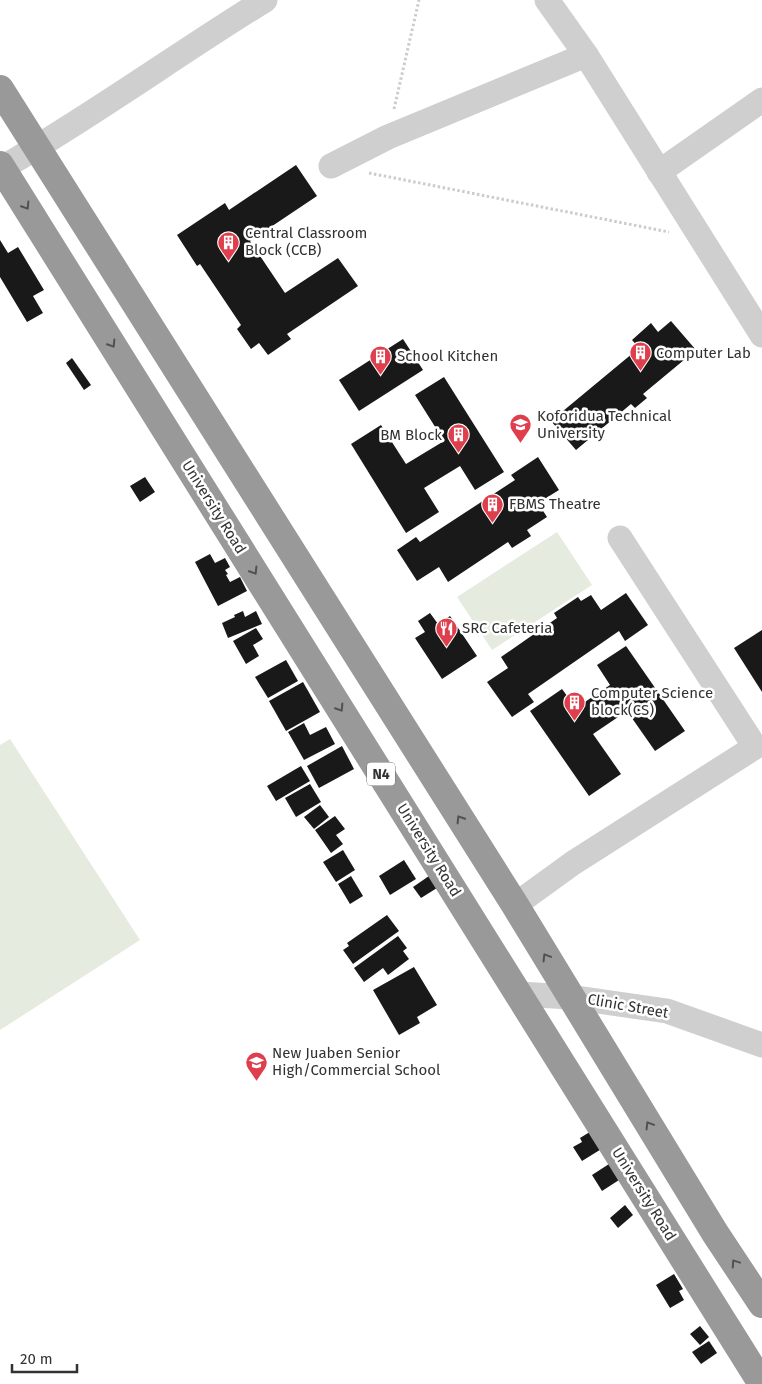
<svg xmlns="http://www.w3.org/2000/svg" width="762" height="1384" font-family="'Fira Sans',sans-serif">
	<rect width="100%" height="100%" fill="#fff"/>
	<!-- green -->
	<g fill="#e5ebde">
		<path d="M557,532L592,585L492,650L457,597Z"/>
		<path d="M10,739L140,940L0,1030V745Z"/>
	</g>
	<!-- building -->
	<g fill="#191919">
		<path d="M296,165L317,196L250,241L285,293L338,258L358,286L287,334L291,339L268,355L259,343L251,349L237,329L241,325L200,264L197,266L177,235L225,203L229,210Z"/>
		<path d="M0,240L8,253L18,247L44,290L33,296L43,313L27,322L0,277Z"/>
		<path d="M671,321L696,350L643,394L647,398L635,408L631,404L576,450L551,421L639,348L632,340L651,323L658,332Z"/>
		<path d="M403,339L423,370L359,411L339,380Z"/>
		<path d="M72,358L91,385L84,390L66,363Z"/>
		<path d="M444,377L504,472L475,490L460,466L424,488L439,512L406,533L351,444L381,425L406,464L444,441L415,395Z"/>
		<path d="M538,457L559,490L538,503L547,517L527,530L531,536L512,548L508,542L448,582L439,567L417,581L397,550L416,537L420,542L515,480L511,475Z"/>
		<path d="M145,477L155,492L140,502L130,486Z"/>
		<path d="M210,554L215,563L225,558L230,567L225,570L228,574L226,575L230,582L240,577L247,591L218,606L195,562Z"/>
		<path d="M626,593L648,625L625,641L619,631L528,694L534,702L512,717L487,682L508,668L501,657L557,618L554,613L578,597L581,601L591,595L601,610Z"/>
		<path d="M243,611L245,617L256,611L262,624L228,638L222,623L235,617L234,615Z"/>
		<path d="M430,613L438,624L450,616L477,656L442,679L415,638L425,632L418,621Z"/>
		<path d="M256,628L263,639L253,645L259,656L246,664L233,641Z"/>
		<path d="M762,630V692L734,648Z"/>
		<path d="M626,646L685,731L655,751L627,711L593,734L621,774L589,796L530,711L562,689L576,708L610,685L597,665Z"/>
		<path d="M286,660L298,681L268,698L255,677Z"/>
		<path d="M303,682L320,712L286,731L269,701Z"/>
		<path d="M304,723L310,735L326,727L335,744L304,760L288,732Z"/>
		<path d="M342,746L354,769L319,788L307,766Z"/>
		<path d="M301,766L310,781L276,801L267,786Z"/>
		<path d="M310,784L321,802L296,817L285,798Z"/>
		<path d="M320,805L329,817L314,829L304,817Z"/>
		<path d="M335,816L345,829L336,835L343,844L331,853L315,830Z"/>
		<path d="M343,850L355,870L336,882L323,862Z"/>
		<path d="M404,860L416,879L390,895L379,876Z"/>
		<path d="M351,876L363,896L350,904L338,884Z"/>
		<path d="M429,876L437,888L421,898L413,887Z"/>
		<path d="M387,915L399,931L353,964L343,950L349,946L347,943Z"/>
		<path d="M398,936L407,948L403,951L409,959L388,975L383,968L364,982L354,968Z"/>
		<path d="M414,967L437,1005L417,1017L420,1023L399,1035L373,990Z"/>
		<path d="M593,1130L603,1148L582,1161L573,1147L582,1142L580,1138Z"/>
		<path d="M609,1164L619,1180L602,1191L592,1175Z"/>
		<path d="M625,1205L633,1215L618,1228L610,1218Z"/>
		<path d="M674,1274L683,1289L679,1291L684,1300L670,1308L656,1285Z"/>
		<path d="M700,1326L709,1337L700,1345L690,1334Z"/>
		<path d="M709,1341L717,1353L701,1364L692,1352Z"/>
	</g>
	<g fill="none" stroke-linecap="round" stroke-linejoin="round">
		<!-- path -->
		<g stroke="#ccc" stroke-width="3" stroke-dasharray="2.5 2.5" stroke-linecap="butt">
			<path d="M394,109L419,0"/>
			<path d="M369,173L669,232"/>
		</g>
		<!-- minor -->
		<g stroke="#cfcfcf" stroke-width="25">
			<path d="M547,0L586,55"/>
			<path d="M331,166L388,137L586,55L762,335"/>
			<path d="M2,168C92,116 176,55 265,0"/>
			<path d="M659,172L762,100"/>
			<path d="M515,905L573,863L755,747L620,538"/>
			<path d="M519,994L570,997L667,1011L762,1045"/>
		</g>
		<!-- highway -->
		<g stroke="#999" stroke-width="28">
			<path d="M0,89L515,905L715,1233L762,1304"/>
			<path d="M0,165L762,1384"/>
		</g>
	</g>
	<!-- one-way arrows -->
	<defs><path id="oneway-chevron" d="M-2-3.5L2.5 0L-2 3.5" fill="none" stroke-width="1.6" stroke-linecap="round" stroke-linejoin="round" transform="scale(1.25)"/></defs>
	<g stroke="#515151">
		<use href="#oneway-chevron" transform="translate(26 206) rotate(58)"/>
		<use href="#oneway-chevron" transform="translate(112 344) rotate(58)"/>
		<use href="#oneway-chevron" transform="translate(254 571) rotate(58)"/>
		<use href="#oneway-chevron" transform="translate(340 708) rotate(58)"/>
		<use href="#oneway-chevron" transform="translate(460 819) rotate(-122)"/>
		<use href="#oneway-chevron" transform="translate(546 957) rotate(-121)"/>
		<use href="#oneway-chevron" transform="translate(649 1125) rotate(-121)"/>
		<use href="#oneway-chevron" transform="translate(735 1263) rotate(-124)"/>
	</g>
	<!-- icons -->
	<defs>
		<symbol id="building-pin" viewBox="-11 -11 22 30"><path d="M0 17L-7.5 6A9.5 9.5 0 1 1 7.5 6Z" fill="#df3f4d" stroke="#fff"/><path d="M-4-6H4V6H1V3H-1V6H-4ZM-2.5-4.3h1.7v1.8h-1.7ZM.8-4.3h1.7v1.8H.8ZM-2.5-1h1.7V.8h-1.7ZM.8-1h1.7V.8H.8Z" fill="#fff"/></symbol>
		<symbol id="school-pin" viewBox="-11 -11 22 30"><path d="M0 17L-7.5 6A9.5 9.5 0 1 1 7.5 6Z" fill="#df3f4d" stroke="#fff"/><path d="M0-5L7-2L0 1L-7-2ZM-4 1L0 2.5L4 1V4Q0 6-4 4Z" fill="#fff"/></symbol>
		<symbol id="restaurant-pin" viewBox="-11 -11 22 30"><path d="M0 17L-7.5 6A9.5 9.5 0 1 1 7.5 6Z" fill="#df3f4d" stroke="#fff"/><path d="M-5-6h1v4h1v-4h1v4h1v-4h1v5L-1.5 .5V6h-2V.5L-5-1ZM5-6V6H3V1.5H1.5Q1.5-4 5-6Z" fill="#fff"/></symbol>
	</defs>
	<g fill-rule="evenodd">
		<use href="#building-pin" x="216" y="230" width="25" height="34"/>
		<use href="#building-pin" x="628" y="340" width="25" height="34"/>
		<use href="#building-pin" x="368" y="344" width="25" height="34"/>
		<use href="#school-pin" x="508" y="412" width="25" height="34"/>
		<use href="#building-pin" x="446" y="422" width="25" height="34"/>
		<use href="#building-pin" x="480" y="492" width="25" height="34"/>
		<use href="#restaurant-pin" x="434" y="616" width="25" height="34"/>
		<use href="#building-pin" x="562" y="690" width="25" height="34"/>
		<use href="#school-pin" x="244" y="1050" width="25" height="34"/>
	</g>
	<g text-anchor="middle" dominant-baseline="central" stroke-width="5" stroke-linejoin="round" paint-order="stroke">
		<!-- shield labels -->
		<rect fill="#fff" stroke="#707070" stroke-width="1" x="367" y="762.5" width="28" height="23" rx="4"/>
		<g font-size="14" font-weight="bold" fill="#323232">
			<text x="381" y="774">N4</text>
		</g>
		<!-- poi labels -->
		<g font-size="15" fill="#323232" stroke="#fff" text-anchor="start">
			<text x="245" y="233">Central Classroom<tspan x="245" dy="17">Block (CCB)</tspan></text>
			<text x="656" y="353">Computer Lab</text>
			<text x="397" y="356">School Kitchen</text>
			<text x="537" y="416">Koforidua Technical<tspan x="537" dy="17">University</tspan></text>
			<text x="442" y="435" text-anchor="end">BM Block</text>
			<text x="509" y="504">FBMS Theatre</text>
			<text x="462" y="628">SRC Cafeteria</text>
			<text x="591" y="693">Computer Science<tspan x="591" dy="17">block(CS)</tspan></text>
			<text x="272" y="1053">New Juaben Senior<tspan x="272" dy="17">High/Commercial School</tspan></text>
		</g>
		<!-- street labels -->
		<g font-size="15" fill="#323232" stroke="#fff">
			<text transform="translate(214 507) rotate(58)">University Road</text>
			<text transform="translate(429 850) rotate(58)">University Road</text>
			<text transform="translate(628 1006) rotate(10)">Clinic Street</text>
			<text transform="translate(644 1194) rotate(58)">University Road</text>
		</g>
	</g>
	<!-- scale -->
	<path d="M12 1364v8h65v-8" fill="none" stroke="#323232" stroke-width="2.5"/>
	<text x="20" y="1364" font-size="15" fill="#323232" stroke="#ffffff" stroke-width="4" paint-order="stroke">20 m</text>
</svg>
